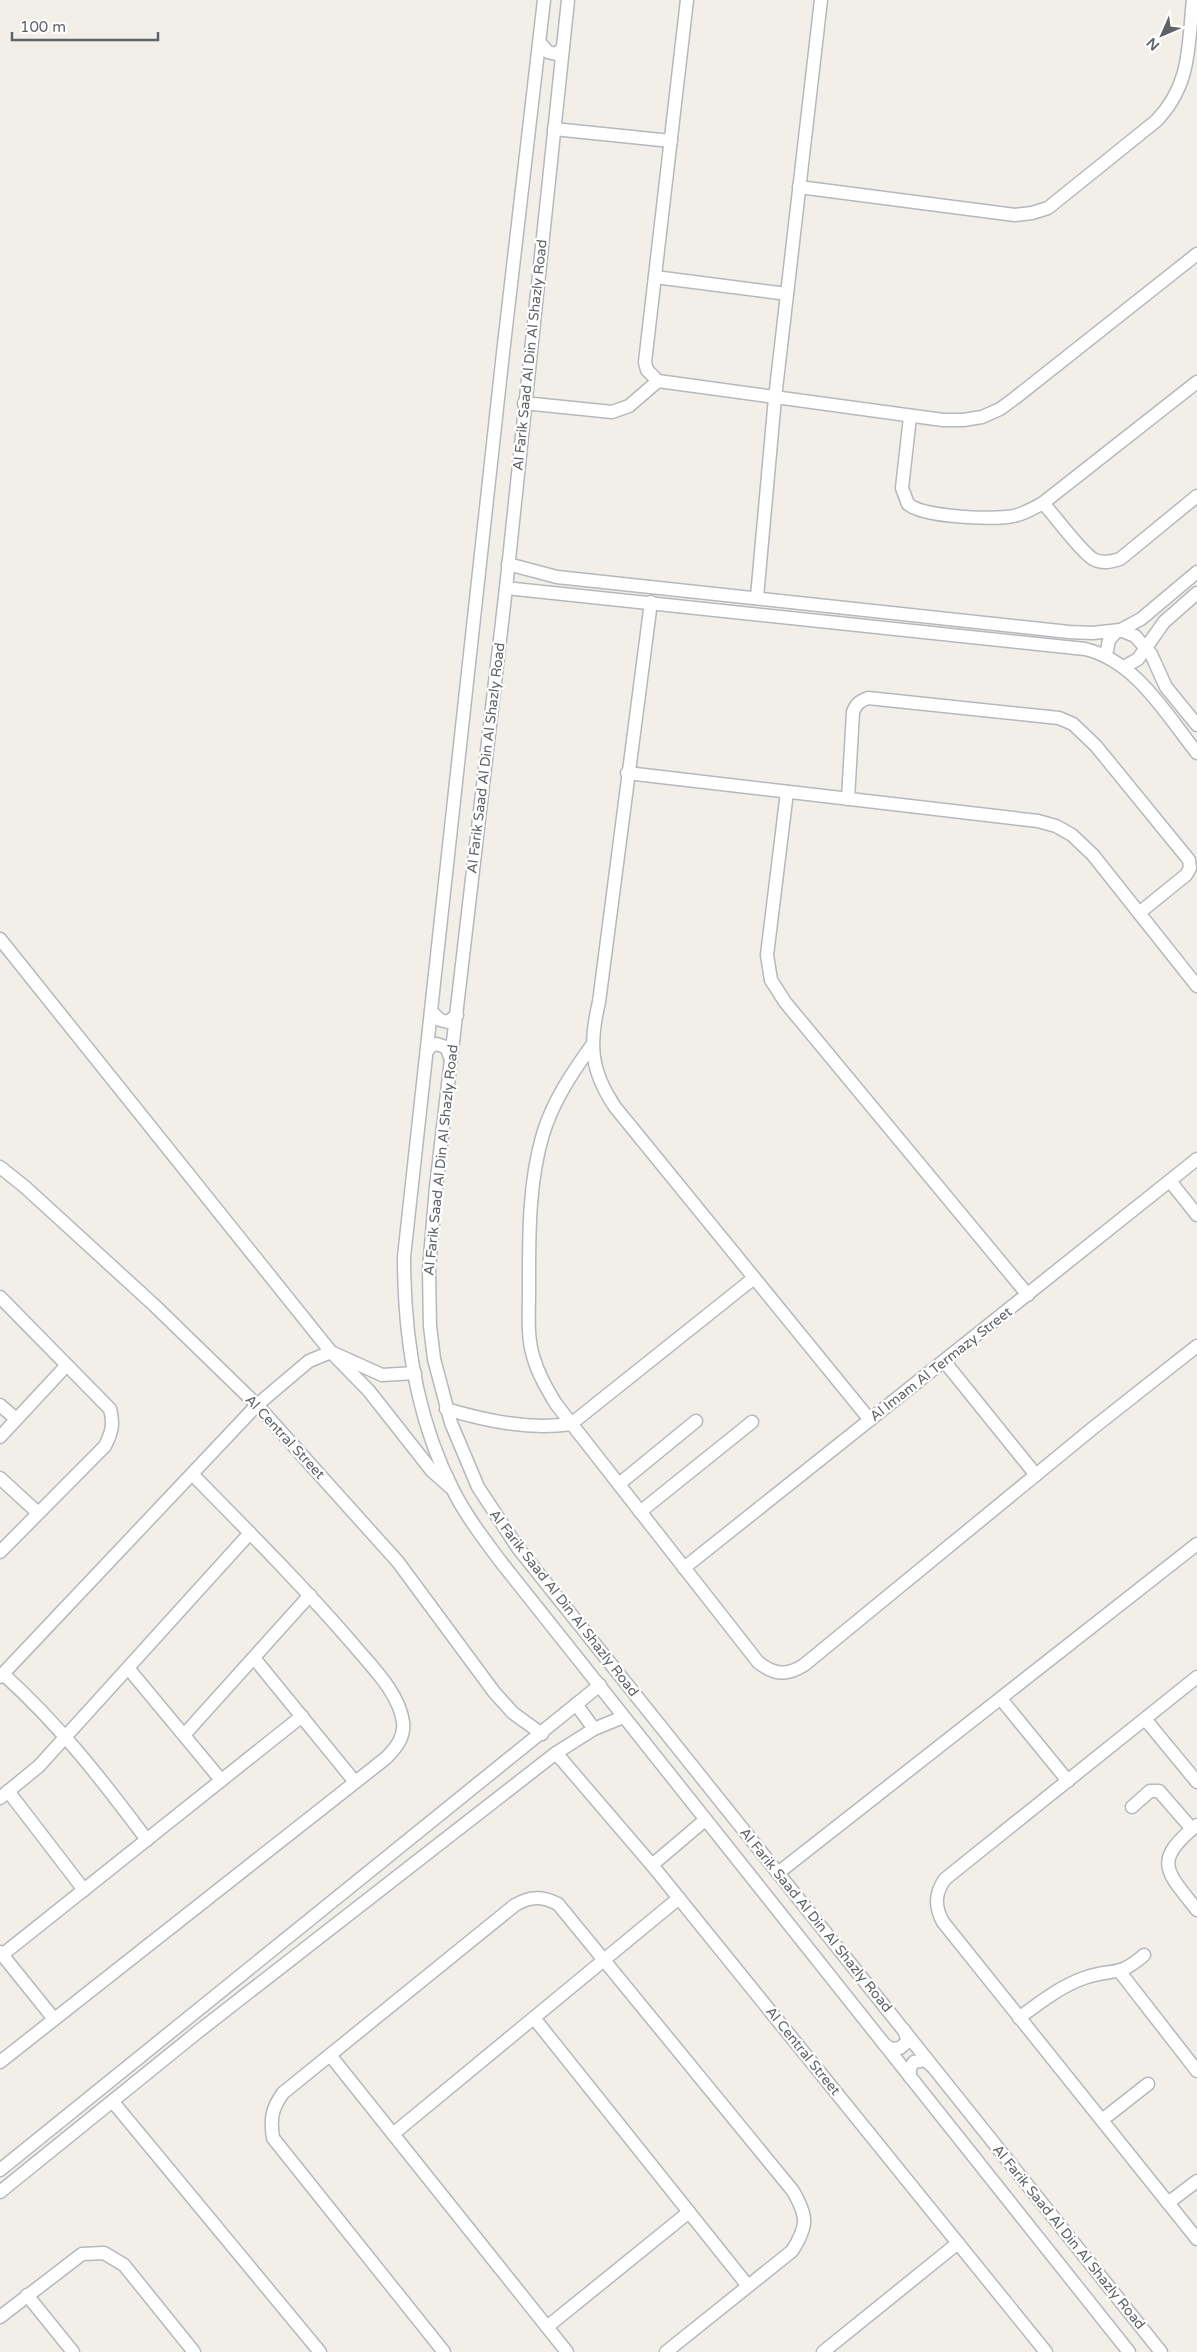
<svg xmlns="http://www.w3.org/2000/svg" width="1197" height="2352" font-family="'Varela Round',sans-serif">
	<rect width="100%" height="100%" fill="#f1efe8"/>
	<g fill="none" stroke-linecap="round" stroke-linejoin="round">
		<defs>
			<g id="minor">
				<path d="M544,0L503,353L404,1257C404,1336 416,1418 453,1490C466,1516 484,1539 501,1562L1129,2352"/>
				<path d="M568,0L506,588L436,1187L429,1269L430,1326L434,1359L451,1423L478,1487L518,1548L1161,2352"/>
				<path d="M687,0L645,362L647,370L658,381L943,420H963L982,417L1000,409L1015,398L1197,254"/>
				<path d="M540,43L548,52L556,54L563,48"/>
				<path d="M554,129L671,141"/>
				<path d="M799,187L1015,215L1032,213L1048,208L1156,121C1191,85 1188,47 1193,0"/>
				<path d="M655,277L787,294"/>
				<path d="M524,403L612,412L629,406L658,381"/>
				<path d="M910,417L902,488L908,504C923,517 986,519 1007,517C1020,516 1032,509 1043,503L1197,382"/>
				<path d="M1043,503C1056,517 1079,550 1093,559C1102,564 1111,562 1120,559L1197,496"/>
				<path d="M508,564L557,577L1069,632L1093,633L1120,630L1135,636L1151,654L1166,687L1197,725"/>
				<path d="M506,588L1085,649C1136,661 1166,714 1197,753"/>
				<path d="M757,597L775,398L821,0"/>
				<path d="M651,602L599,1002C589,1044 590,1070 615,1107L870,1420"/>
				<path d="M1106,655L1109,640L1115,633L1141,619L1197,572"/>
				<path d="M1124,667L1138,659L1164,622L1197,593"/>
				<path d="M627,773L1038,821L1056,826L1072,835L1093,855L1197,986"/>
				<path d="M787,792L767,955L771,980L785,1002L1028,1295"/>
				<path d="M848,799L853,712C856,704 860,701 868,698L1059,718L1073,724L1096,746L1189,860L1190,868L1186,875L1139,913"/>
				<path d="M0,939L331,1352L369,1391L432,1471L450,1487"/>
				<path d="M431,1011L440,1020L448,1022L457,1015"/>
				<path d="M592,1045C572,1073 553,1101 543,1134C528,1184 529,1240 529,1292C529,1313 527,1336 533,1356C538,1374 547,1389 556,1404L758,1662C774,1675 787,1676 804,1665L1093,1428L1197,1346"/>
				<path d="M427,1051L431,1046L436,1044L446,1047L451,1059"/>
				<path d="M0,1167L25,1187L154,1305L257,1405L398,1562L494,1692L513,1713L542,1734"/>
				<path d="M1170,1181L1197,1215"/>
				<path d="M0,1297L110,1409C114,1424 112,1432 105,1446L0,1552"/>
				<path d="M944,1361L1036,1475"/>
				<path d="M0,1405L16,1419"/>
				<path d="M446,1409C487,1421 529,1430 571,1424L754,1278"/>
				<path d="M0,1437L66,1366"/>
				<path d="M0,1478L37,1512"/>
				<path d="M619,1484L696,1421"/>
				<path d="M640,1512L752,1422"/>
				<path d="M684,1568L1197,1159"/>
				<path d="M254,1658L355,1782"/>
				<path d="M128,1668L221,1780"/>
				<path d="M3,1674C58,1723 103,1781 147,1840"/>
				<path d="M0,1677L257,1405L309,1361L331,1352L382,1375L415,1373"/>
				<path d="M1197,1677L945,1879C935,1893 934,1906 943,1922L1197,2239"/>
				<path d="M1001,1699L1068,1781"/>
				<path d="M576,1704L594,1729"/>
				<path d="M1145,1719L1197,1782"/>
				<path d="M184,1735L310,1595"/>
				<path d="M556,1753L652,1865L1046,2352"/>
				<path d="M8,1791L84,1890"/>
				<path d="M0,1798L39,1766L250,1533"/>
				<path d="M1132,1807L1150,1791H1159L1192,1829"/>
				<path d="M1197,1825C1152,1861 1166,1871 1197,1910"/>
				<path d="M652,1865L705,1820"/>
				<path d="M778,1873L1197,1544"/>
				<path d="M0,1952L54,2019"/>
				<path d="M2,1955L302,1716"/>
				<path d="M1120,1972L1197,2071"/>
				<path d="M534,2018L748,2286"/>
				<path d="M1019,2018C1039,2003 1061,1986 1084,1978C1112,1968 1118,1978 1144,1955"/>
				<path d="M884,2044L891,2049L900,2048L908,2041L904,2030"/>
				<path d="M330,2055L567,2352"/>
				<path d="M0,2062L386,1758C396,1748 405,1737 403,1722C399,1692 370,1665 352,1643C301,1584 247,1530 192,1474"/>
				<path d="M910,2077V2068L914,2062L925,2060L932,2066"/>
				<path d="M113,2102L320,2352"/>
				<path d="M1102,2120L1148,2084"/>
				<path d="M393,2134L679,1898"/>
				<path d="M0,2170L600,1685"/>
				<path d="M0,2192L199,2031L556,1753L594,1729L623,1717"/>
				<path d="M1168,2203L1197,2181"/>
				<path d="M27,2295L73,2352"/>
				<path d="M0,2317L82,2254L104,2253L124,2265L194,2352"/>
				<path d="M547,2327L689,2212"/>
				<path d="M444,2352L273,2138C270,2119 272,2108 283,2093L515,1905C531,1896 541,1896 558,1904L793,2191C808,2217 808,2226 792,2251L666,2352"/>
				<path d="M823,2352L958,2243"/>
			</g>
		</defs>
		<!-- minor casing -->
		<use href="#minor" stroke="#b5b8bc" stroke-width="15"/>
		<!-- minor -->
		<use href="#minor" stroke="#fff" stroke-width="12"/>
	</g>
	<g text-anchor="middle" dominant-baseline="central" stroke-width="4.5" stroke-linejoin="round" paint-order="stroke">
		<!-- street labels -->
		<g font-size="14" fill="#5f6368" stroke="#fff">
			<text transform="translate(530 355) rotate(-84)">Al Farik Saad Al Din Al Shazly Road</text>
			<text transform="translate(486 758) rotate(-83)">Al Farik Saad Al Din Al Shazly Road</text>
			<text transform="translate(441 1160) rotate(-84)">Al Farik Saad Al Din Al Shazly Road</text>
			<text transform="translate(941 1364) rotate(-38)">Al Imam Al Termazy Street</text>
			<text transform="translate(285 1437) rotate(47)">Al Central Street</text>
			<text transform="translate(564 1603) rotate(52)">Al Farik Saad Al Din Al Shazly Road</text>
			<text transform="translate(816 1920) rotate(51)">Al Farik Saad Al Din Al Shazly Road</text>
			<text transform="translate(803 2051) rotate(51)">Al Central Street</text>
			<text transform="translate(1069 2237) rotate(51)">Al Farik Saad Al Din Al Shazly Road</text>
		</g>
	</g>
	<!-- north arrow -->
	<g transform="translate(1162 35) rotate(225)" stroke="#ffffff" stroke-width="4" paint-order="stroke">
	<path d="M0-4L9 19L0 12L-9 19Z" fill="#5f6368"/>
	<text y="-8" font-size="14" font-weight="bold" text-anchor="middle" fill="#5f6368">N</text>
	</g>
	<!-- scale -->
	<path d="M12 32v8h146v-8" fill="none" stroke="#5f6368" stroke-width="2.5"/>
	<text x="20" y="32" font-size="15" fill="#5f6368" stroke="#ffffff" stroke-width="4" paint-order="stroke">100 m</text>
</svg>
